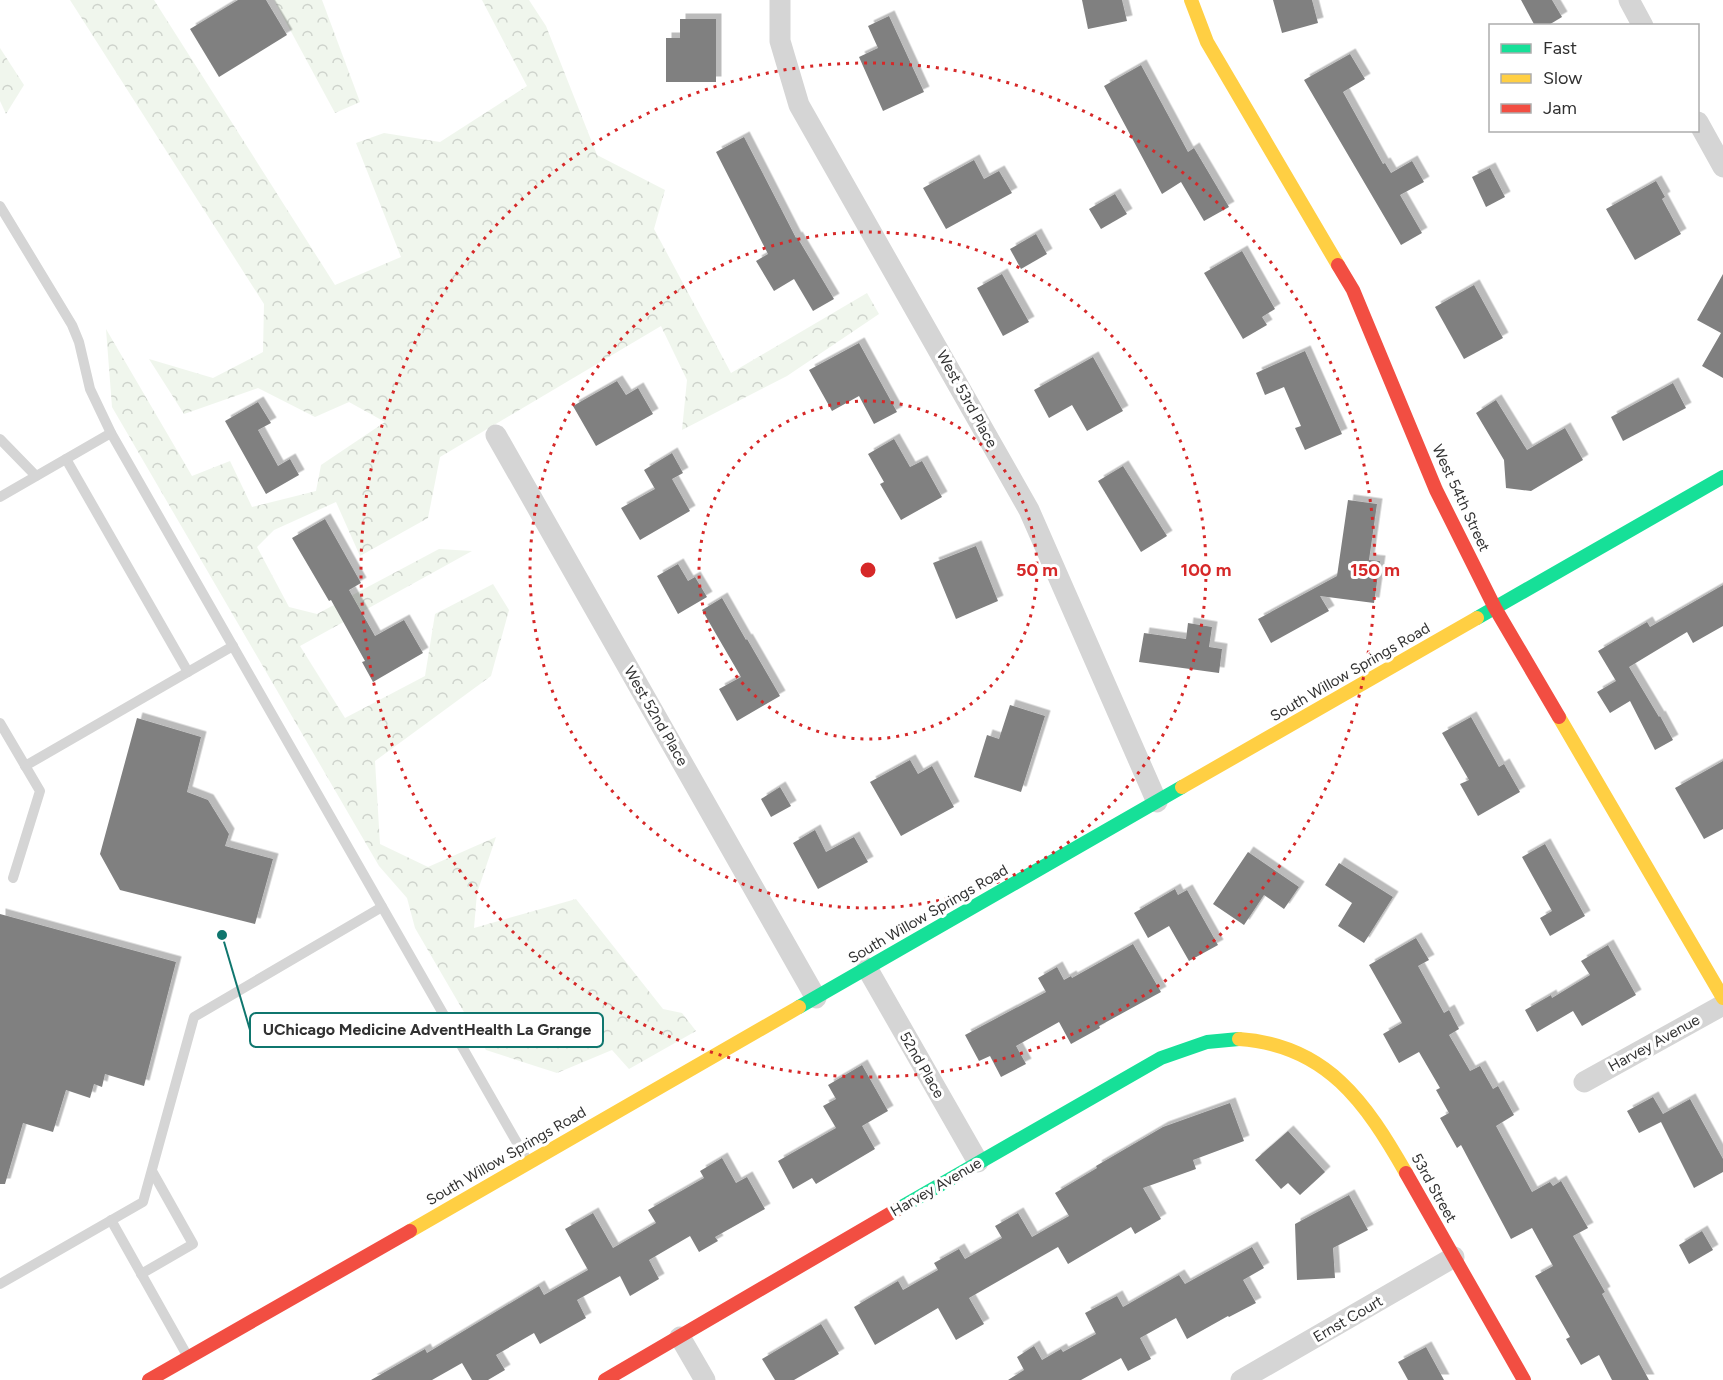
<svg xmlns="http://www.w3.org/2000/svg" width="1723" height="1380" font-family="Figtree,sans-serif">
	<defs>
		<pattern id="forest-crowns" width="20" height="18" patternUnits="userSpaceOnUse" patternTransform="scale(1.5)"><rect width="20" height="18" fill="#f0f6ed"/><path d="M2 6a3 3 0 1 1 6 0M12 15a3 3 0 1 1 6 0" fill="none" stroke="#ced3cc"/></pattern>
		<filter id="shadow"><feDropShadow dx="5.5" dy="-5.5" stdDeviation="0" flood-color="#0004"/></filter>
	</defs>
	<rect width="100%" height="100%" fill="#fff"/>
	<!-- forest -->
	<g fill="url(#forest-crowns)">
		<path d="M70,0H154L335,285L401,257L356,143L384,133L440,142L527,86L482,0H529L546,26L597,155L665,190L654,229L731,373L867,293L879,314L787,376L682,430L687,380L661,326L440,457L428,518L360,556L336,502L274,530L257,547L289,607L317,614L439,549L472,551L300,646L345,718L425,676L435,614L493,584L509,610L491,676L375,761L380,844L428,867L496,837L477,893L474,928L576,899L663,1009L682,1013L696,1031L629,1069L612,1050L557,1073L486,1050L415,928L407,898L379,866L112,407L106,329L192,476L230,461L252,507L316,491L321,465L385,422L349,402L315,417L258,388L184,414L149,359L213,378L263,352L264,304Z"/>
		<path d="M274,0H322L360,102L335,113Z"/>
		<path d="M0,48L24,85L6,114L0,101Z"/>
	</g>
	<!-- building -->
	<g fill="#808080" filter="url(#shadow)">
		<path d="M238,0H266L287,35L219,77L190,29Z"/>
		<path d="M1082,0H1122L1127,21L1088,29Z"/>
		<path d="M1273,0H1312L1318,23L1282,33Z"/>
		<path d="M1521,0H1552L1562,17L1547,26H1535Z"/>
		<path d="M889,16L924,92L883,111L859,57L878,48L868,26Z"/>
		<path d="M680,19H716V82H666V38H680Z"/>
		<path d="M1350,54L1365,79L1343,92L1383,164L1385,163L1391,173L1412,161L1424,182L1400,195L1422,233L1401,245L1304,80Z"/>
		<path d="M1141,65L1188,152L1194,148L1229,207L1204,221L1181,182L1162,194L1104,86Z"/>
		<path d="M744,137L796,238L797,237L834,299L813,311L794,279L774,291L756,261L768,254L716,152Z"/>
		<path d="M974,160L984,179L999,171L1012,193L946,229L923,188Z"/>
		<path d="M1490,168L1505,197L1486,207L1472,177Z"/>
		<path d="M1656,181L1665,197L1662,199L1681,234L1635,260L1606,209Z"/>
		<path d="M1115,194L1127,214L1101,229L1089,209Z"/>
		<path d="M1036,234L1047,254L1021,269L1010,249Z"/>
		<path d="M1242,251L1275,309L1262,317L1267,325L1243,339L1204,273Z"/>
		<path d="M1002,274L1029,322L1003,336L977,288Z"/>
		<path d="M1723,274V378L1702,366L1721,333L1697,320Z"/>
		<path d="M1474,285L1503,338L1464,359L1435,307Z"/>
		<path d="M859,343L897,412L874,424L859,396L832,411L809,370Z"/>
		<path d="M1305,351L1342,434L1305,450L1295,428L1301,426L1284,387L1265,395L1256,373Z"/>
		<path d="M1093,357L1123,411L1087,431L1072,405L1049,418L1034,390Z"/>
		<path d="M617,381L626,395L638,388L653,414L596,446L573,406Z"/>
		<path d="M1673,383L1686,408L1623,441L1611,417Z"/>
		<path d="M1496,400L1527,450L1565,428L1583,460L1531,491L1506,488L1504,460L1476,413Z"/>
		<path d="M258,402L271,423L258,430L278,466L290,459L299,475L266,494L225,421Z"/>
		<path d="M894,439L910,467L922,461L942,497L901,520L880,484L884,482L868,454Z"/>
		<path d="M672,453L683,473L672,479L690,511L640,540L621,508L655,489L644,470Z"/>
		<path d="M1123,466L1167,536L1141,552L1098,481Z"/>
		<path d="M1348,500L1377,504L1369,560L1380,561L1374,603L1320,596L1329,611L1271,643L1258,619L1337,576Z"/>
		<path d="M325,519L361,583L349,590L375,636L404,620L423,653L373,682L362,662L365,661L331,600L329,601L292,538Z"/>
		<path d="M976,546L998,601L956,619L933,563Z"/>
		<path d="M678,564L688,581L695,577L707,597L678,614L657,576Z"/>
		<path d="M1723,585V626L1693,643L1687,632L1629,667L1659,717L1660,716L1673,740L1655,750L1630,701L1610,713L1597,692L1616,681L1598,651L1647,622L1650,627Z"/>
		<path d="M722,598L746,640L747,639L780,696L737,721L719,689L741,677L702,610Z"/>
		<path d="M1188,623L1212,627L1209,647L1222,649L1219,673L1139,662L1144,633L1186,639Z"/>
		<path d="M1010,705L1045,716L1021,792L974,777L987,735L999,739Z"/>
		<path d="M1471,717L1499,767L1504,764L1520,792L1478,816L1460,784L1469,780L1442,733Z"/>
		<path d="M137,718L201,737L187,792L208,800L229,834L225,846L273,859L255,924L120,890L100,854Z"/>
		<path d="M910,760L918,774L932,766L954,807L901,836L870,782Z"/>
		<path d="M1723,761V829L1704,839L1675,788Z"/>
		<path d="M780,787L791,806L771,817L761,799Z"/>
		<path d="M815,830L826,852L854,837L868,862L818,889L793,843Z"/>
		<path d="M1545,844L1585,916L1550,936L1540,918L1552,911L1522,857Z"/>
		<path d="M1248,852L1299,887L1284,909L1264,895L1244,925L1213,904Z"/>
		<path d="M1339,863L1393,897L1364,943L1338,926L1352,903L1325,885Z"/>
		<path d="M1175,889L1178,895L1187,890L1218,945L1189,961L1169,926L1148,938L1134,913Z"/>
		<path d="M0,914L176,962L144,1086L105,1074L102,1087L94,1084L90,1098L66,1090L53,1132L23,1123L5,1184H0Z"/>
		<path d="M1416,938L1429,960L1418,966L1444,1013L1449,1010L1459,1029L1449,1035L1470,1071L1480,1066L1493,1089L1498,1086L1514,1115L1496,1126L1532,1192L1550,1182L1553,1186L1561,1181L1588,1228L1573,1236L1605,1292L1602,1294L1649,1380H1612L1599,1355L1581,1365L1566,1339L1570,1337L1535,1276L1553,1266L1532,1228L1511,1239L1461,1145L1457,1148L1440,1118L1449,1113L1436,1090L1440,1088L1419,1052L1399,1063L1383,1034L1402,1023L1369,965Z"/>
		<path d="M1133,944L1161,992L1099,1026L1100,1028L1071,1044L1059,1022L1016,1046L1026,1064L1001,1077L990,1056L979,1061L965,1035L1046,992L1038,978L1057,967L1064,980L1071,976L1072,978Z"/>
		<path d="M1608,945L1636,995L1582,1026L1573,1011L1537,1032L1525,1010L1551,995L1552,998L1590,975L1581,961Z"/>
		<path d="M862,1065L888,1111L862,1126L875,1149L816,1184L812,1178L793,1189L778,1161L836,1128L823,1106L836,1099L828,1085Z"/>
		<path d="M1653,1097L1663,1114L1690,1099L1723,1159V1172L1694,1188L1661,1122L1639,1133L1627,1111Z"/>
		<path d="M1230,1103L1244,1141L1193,1160L1196,1169L1143,1188L1161,1219L1135,1234L1131,1227L1068,1264L1058,1247L969,1298L984,1324L956,1340L938,1308L875,1345L854,1307L898,1281L903,1290L938,1270L934,1263L959,1249L965,1259L1002,1238L995,1226L1018,1213L1032,1237L1069,1216L1055,1193L1097,1168L1096,1166L1163,1127Z"/>
		<path d="M1288,1131L1325,1172L1300,1195L1288,1183L1281,1189L1255,1160Z"/>
		<path d="M722,1158L736,1183L747,1177L765,1209L715,1237L718,1241L699,1252L690,1236L649,1260L659,1279L630,1296L620,1276L577,1300L586,1318L540,1344L534,1333L496,1355L505,1370L488,1380H472L462,1363L432,1380H371L425,1349L427,1353L539,1286L544,1295L588,1270L565,1229L593,1213L613,1248L656,1223L648,1210L704,1178L700,1171Z"/>
		<path d="M1349,1195L1368,1230L1333,1248L1335,1278L1297,1280L1295,1224Z"/>
		<path d="M1702,1231L1713,1250L1689,1264L1679,1245Z"/>
		<path d="M1252,1247L1264,1268L1243,1280L1256,1303L1229,1317L1228,1316L1187,1339L1176,1318L1140,1338L1151,1359L1128,1371L1121,1358L1081,1380H1008L1024,1370L1017,1357L1034,1346L1042,1360L1061,1349L1063,1352L1096,1334L1085,1313L1117,1296L1123,1307L1179,1275L1185,1284Z"/>
		<path d="M821,1324L839,1354L794,1380H775L762,1359Z"/>
		<path d="M1426,1347L1444,1380H1408L1398,1362Z"/>
	</g>
	<g fill="none" stroke-linecap="round" stroke-linejoin="round">
		<!-- lane -->
		<g stroke="#d5d5d5" stroke-width="10">
			<path d="M0,206L72,325L79,342L90,389L111,433L528,1162"/>
			<path d="M0,439L36,476"/>
			<path d="M66,459L188,672"/>
			<path d="M0,497L111,433"/>
			<path d="M0,723L40,791L13,878"/>
			<path d="M25,766L233,646"/>
			<path d="M111,1220L188,1357"/>
			<path d="M141,1274L193,1244L152,1171"/>
			<path d="M0,1284L143,1202L194,1017L382,907"/>
		</g>
		<!-- street -->
		<g stroke="#d5d5d5" stroke-width="21">
			<path d="M780,0V41L799,105L1029,510L1157,802"/>
			<path d="M1629,0L1643,26"/>
			<path d="M1698,122L1723,167"/>
			<path d="M496,435L816,998"/>
			<path d="M867,968L978,1162"/>
			<path d="M1584,1082L1723,1005"/>
			<path d="M680,1337L705,1380"/>
			<path d="M1241,1380L1454,1257"/>
		</g>
		<!-- fast -->
		<g stroke="#16e098" stroke-width="14">
			<path d="M1477,618L1723,477"/>
			<path d="M799,1007L1182,787"/>
			<path d="M898,1209L1161,1058L1207,1042L1239,1039"/>
		</g>
		<!-- slow -->
		<g stroke="#ffcf43" stroke-width="14">
			<path d="M1191,0L1207,42L1338,265"/>
			<path d="M1559,717L1723,998"/>
			<path d="M1182,787L1477,618"/>
			<path d="M1239,1039C1327,1045 1366,1103 1406,1173"/>
			<path d="M410,1231L799,1007"/>
		</g>
		<!-- jam -->
		<g stroke="#f24e42" stroke-width="14">
			<path d="M1338,265L1353,290L1436,490L1495,608L1559,717"/>
			<path d="M1406,1173L1524,1380"/>
			<path d="M149,1380L410,1231"/>
			<path d="M605,1380L898,1209"/>
		</g>
	</g>
	<!-- distance rings -->
	<g fill="none" stroke="#d62828" stroke-width="3" stroke-dasharray="3 6">
		<circle cx="868" cy="570" r="169"/>
		<circle cx="868" cy="570" r="338"/>
		<circle cx="868" cy="570" r="507"/>
	</g>
	<g text-anchor="middle" dominant-baseline="central" stroke-width="6" stroke-linejoin="round" paint-order="stroke">
		<!-- street labels -->
		<g font-size="15" fill="#313131" stroke="#fff">
			<text transform="translate(967 399) rotate(61)">West 53rd Place</text>
			<text transform="translate(1461 498) rotate(65)">West 54th Street</text>
			<text transform="translate(1350 672) rotate(-30)">South Willow Springs Road</text>
			<text transform="translate(656 716) rotate(60)">West 52nd Place</text>
			<text transform="translate(928 914) rotate(-30)">South Willow Springs Road</text>
			<text transform="translate(1654 1043) rotate(-29)">Harvey Avenue</text>
			<text transform="translate(922 1065) rotate(60)">52nd Place</text>
			<text transform="translate(506 1156) rotate(-30)">South Willow Springs Road</text>
			<text transform="translate(936 1187) rotate(-30)">Harvey Avenue</text>
			<text transform="translate(1434 1188) rotate(61)">53rd Street</text>
			<text transform="translate(1348 1319) rotate(-30)">Ernst Court</text>
		</g>
	</g>
	<circle cx="868" cy="570" r="9" fill="#d62828" stroke="#fff" stroke-width="3"/>
	<g font-size="18" text-anchor="middle" font-weight="bold" fill="#d62828" stroke="#fff" stroke-width="6" stroke-linejoin="round" paint-order="stroke">
		<text x="1037" y="576">50 m</text>
		<text x="1206" y="576">100 m</text>
		<text x="1375" y="576">150 m</text>
	</g>
	<!-- callouts -->
	<path fill="none" stroke="#0f766e" stroke-width="2" d="M222 935L250 1030"/>
	<circle fill="#0f766e" stroke="#fff" stroke-width="2" cx="222" cy="935" r="6"/>
	<rect fill="#fff" stroke="#0f766e" stroke-width="2" x="250" y="1013" width="353" height="34" rx="6"/>
	<g font-size="16" text-anchor="middle" font-weight="bold" fill="#313131">
		<text x="427" y="1035">UChicago Medicine AdventHealth La Grange</text>
	</g>
	<!-- legend -->
	<rect x="1489" y="24" width="210" height="108" fill="#ffffff" stroke="#adadad" stroke-width="1.5"/>
	<rect x="1501" y="44" width="30" height="9" fill="#16e098" stroke="#adadad" stroke-width="1.5"/>
	<text x="1543" y="54" font-size="18" fill="#313131">Fast</text>
	<rect x="1501" y="74" width="30" height="9" fill="#ffcf43" stroke="#adadad" stroke-width="1.5"/>
	<text x="1543" y="84" font-size="18" fill="#313131">Slow</text>
	<rect x="1501" y="104" width="30" height="9" fill="#f24e42" stroke="#adadad" stroke-width="1.5"/>
	<text x="1543" y="114" font-size="18" fill="#313131">Jam</text>
</svg>
